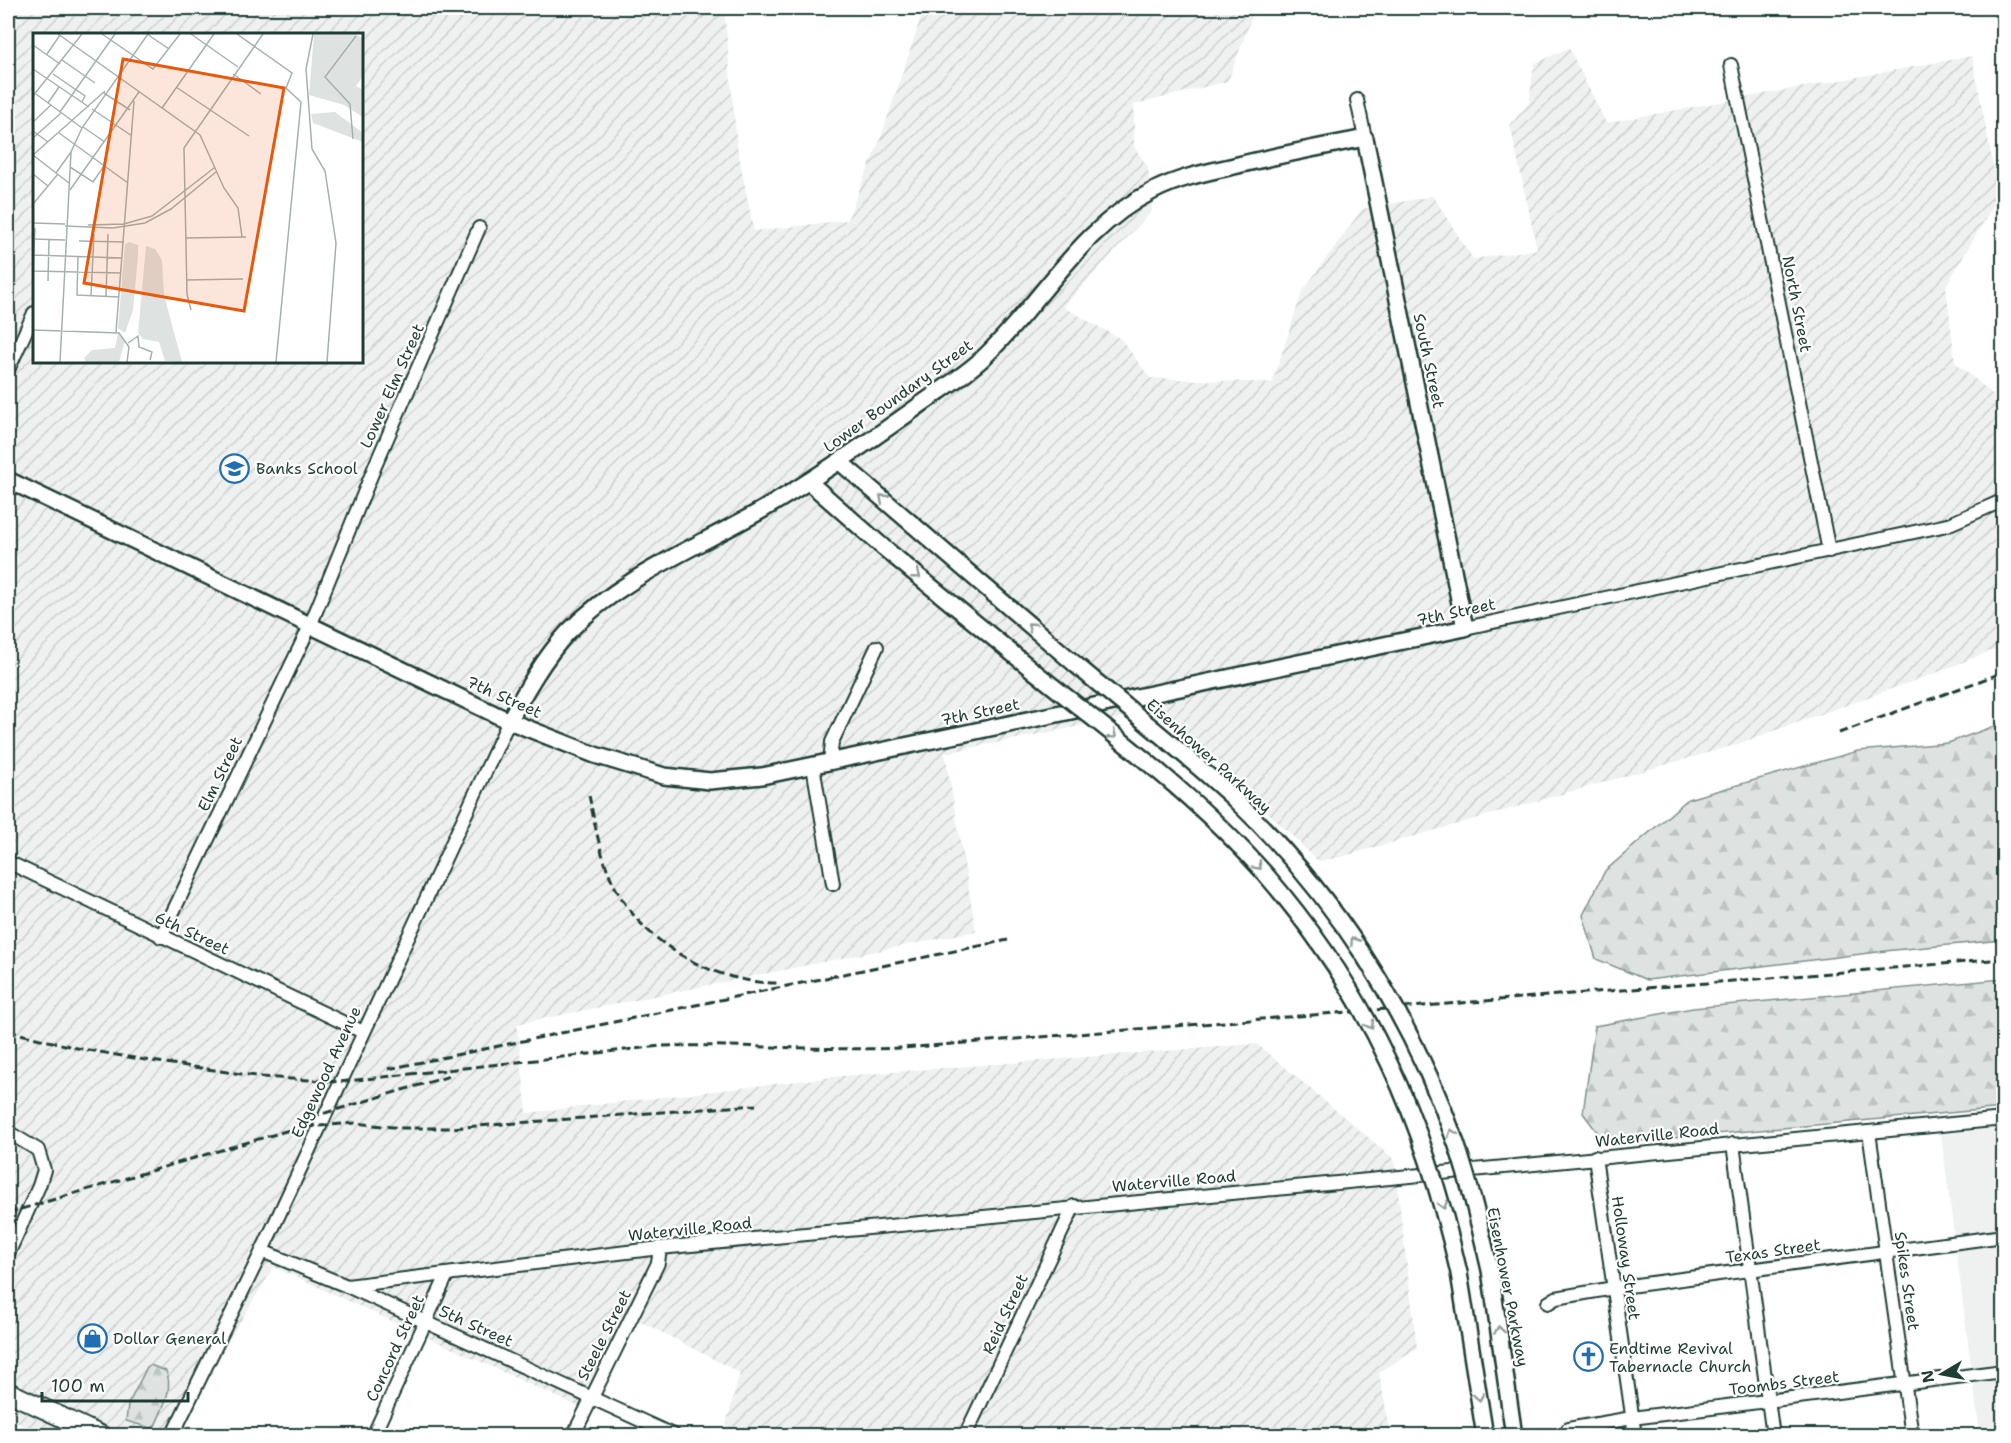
<svg xmlns="http://www.w3.org/2000/svg" width="2011" height="1443" viewBox="0 0 2011 1443" font-family="'Shantell Sans',sans-serif">
  <defs>
    <pattern id="industrial-furrows" width="10" height="10" patternUnits="userSpaceOnUse" patternTransform="scale(1.5)"><rect width="10" height="10" fill="#eef1f0"/><path d="M-1 1l2-2M0 10L10 0M9 11l2-2" fill="none" stroke="#ccd0ce"/></pattern>
    <pattern id="forest-firs" width="22" height="20" patternUnits="userSpaceOnUse" patternTransform="scale(1.5)"><rect width="22" height="20" fill="#dee3e2"/><path d="M5 1l3.5 6h-7zM16 11l3.5 6h-7z" fill="#bec4c2"/></pattern>
  </defs>
  <rect width="100%" height="100%" fill="#fff"/>
  <filter id="ink" filterUnits="userSpaceOnUse"><feTurbulence type="fractalNoise" baseFrequency=".0167" numOctaves="2"/><feDisplacementMap in="SourceGraphic" scale="12" xChannelSelector="R" yChannelSelector="G"/><feConvolveMatrix kernelMatrix="1 2 1 2 8 2 1 2 1" color-interpolation-filters="sRGB"/></filter>
  <g filter="url(#ink)">
    <polygon fill="#eef1f0" points="2003,1128 2003,1435 1980,1435 1941,1134"/>
    <path fill="url(#industrial-furrows)" fill-rule="evenodd" d="M8 8H724L737 146 754 231 847 220 881 137 924 8H1267L1255 9 1228 81 1134 105V147L1148 167 1152 211 1063 307 1121 339 1150 378 1272 383 1302 292 1362 209 1433 196 1473 259 1537 249 1510 125 1529 103 1534 64 1569 48 1606 123 1972 56 1999 196 1946 286 1955 362 2003 403V646L1936 673 1735 745 1341 857 1318 861 1162 710 945 753 976 931 517 1024 527 1113 841 1076 1257 1044 1394 1159 1417 1348 1379 1373 1391 1435H723L740 1373 638 1320 592 1413 274 1267 170 1435H44L8 1418ZM34 34H362V362H34Z"/>
    <g fill="url(#forest-firs)" stroke="#7e908b" stroke-width="1.5">
      <polygon points="2003,723 2003,940 1894,950 1647,980 1596,959 1583,915 1605,871 1688,799 1858,751 1948,743"/>
      <polygon points="2003,979 2003,1108 1606,1144 1583,1113 1595,1026 1693,1008"/>
      <path d="M150 1365 166 1371C174 1389 162 1409 155 1426L151 1428 126 1421 128 1405 147 1367Z"/>
    </g>
    <g fill="none" stroke-linecap="round" stroke-linejoin="round">
      <defs>
        <g id="minor">
          <polyline points="1731,65 1829,551"/>
          <polyline points="1357,100 1365,138"/>
          <polyline points="8,370 34,313"/>
          <polyline points="1465,628 1947,525 2004,500"/>
          <polyline points="830,762 832,742 877,647"/>
          <polyline points="813,766 833,884"/>
          <polyline points="8,862 363,1032"/>
          <polyline points="161,937 310,626 375,466 479,228"/>
          <polyline points="8,1132 38,1150 44,1170 39,1186 8,1254"/>
          <polyline points="1869,1132 1912,1436"/>
          <polyline points="1733,1144 1773,1436"/>
          <polyline points="1595,1157 1635,1436"/>
          <polyline points="262,1251 347,1286 675,1436"/>
          <polyline points="347,1286 660,1248 2004,1119"/>
          <polyline points="1548,1303 1556,1298 1614,1288 2004,1236"/>
          <polyline points="1568,1429 1632,1418 2004,1371"/>
          <polyline points="172,1436 262,1251 509,721"/>
          <polyline points="373,1436 447,1275"/>
          <polyline points="573,1436 658,1263 660,1248"/>
          <polyline points="965,1436 1074,1206"/>
        </g>
        <g id="tertiary">
          <polyline points="840,462 1075,664"/>
          <path d="M8 480 509 721 595 755 664 776 710 781 762 776 1465 628 1365 138C1321 147 1278 155 1234 166 1207 172 1178 178 1153 191 1080 227 1040 305 982 359 961 378 936 393 913 410 864 445 815 479 762 510 695 548 623 576 568 632 544 658 526 690 509 721"/>
          <polyline points="809,482 884,548 1035,672"/>
          <polyline points="1490,1270 1514,1436"/>
          <polyline points="1459,1273 1485,1436"/>
        </g>
        <polyline id="primary" points="8,1392 102,1436"/>
      </defs>
      <use href="#minor" stroke="#1f3d34" stroke-width="16"/>
      <use href="#tertiary" stroke="#1f3d34" stroke-width="20"/>
      <use href="#primary" stroke="#1f3d34" stroke-width="22"/>
      <use href="#minor" stroke="#fff" stroke-width="12"/>
      <use href="#tertiary" stroke="#fff" stroke-width="15"/>
      <use href="#primary" stroke="#fff" stroke-width="18"/>
      <g stroke="#1f3d34" stroke-width="3" stroke-dasharray="9 4.5" stroke-linecap="butt">
        <polyline points="1839,733 2004,672"/>
        <path d="M589 795C596 830 602 868 622 899 653 949 720 984 778 983"/>
        <polyline points="829,977 1008,940"/>
        <path d="M8 1031 77 1048 145 1060 262 1077 339 1082 660 1046C741 1044 822 1051 904 1048L2004 959"/>
        <polyline points="388,1069 835,976"/>
        <polyline points="298,1121 450,1076"/>
        <polyline points="8,1213 296,1128 355,1123 402,1128 450,1128 756,1105"/>
      </g>
      <defs>
        <g id="tertiary-bridge">
          <path d="M1075 664C1127 708 1181 750 1231 796 1333 892 1409 1011 1456 1143 1470 1184 1480 1227 1490 1270"/>
          <path d="M1035 672C1115 736 1200 799 1267 876 1371 997 1424 1120 1459 1273"/>
        </g>
      </defs>
      <use href="#tertiary-bridge" stroke="#1f3d34" stroke-width="20" stroke-linecap="butt"/>
      <use href="#tertiary-bridge" stroke="#fff" stroke-width="15"/>
    </g>
    <defs><path id="oneway-chevron" d="M-2-3.5L2.5 0L-2 3.5" fill="none" stroke-width="1.6" stroke-linecap="round" stroke-linejoin="round" transform="scale(1.5)"/></defs>
    <g stroke="#8f9e9a">
      <use href="#oneway-chevron" transform="translate(883 498) rotate(-139)"/>
      <use href="#oneway-chevron" transform="translate(917 575) rotate(39)"/>
      <use href="#oneway-chevron" transform="translate(1031 626) rotate(-139)"/>
      <use href="#oneway-chevron" transform="translate(1113 735) rotate(39)"/>
      <use href="#oneway-chevron" transform="translate(1258 866) rotate(47)"/>
      <use href="#oneway-chevron" transform="translate(1354 941) rotate(-124)"/>
      <use href="#oneway-chevron" transform="translate(1370 1025) rotate(61)"/>
      <use href="#oneway-chevron" transform="translate(1452 1133) rotate(-110)"/>
      <use href="#oneway-chevron" transform="translate(1443 1205) rotate(74)"/>
      <use href="#oneway-chevron" transform="translate(1499 1330) rotate(-99)"/>
      <use href="#oneway-chevron" transform="translate(1479 1397) rotate(81)"/>
    </g>
  </g>
  <defs>
    <symbol id="school-ring" viewBox="-11 -11 22 22"><circle r="9.5" fill="#fff" stroke="#1f6fb2" stroke-width="1.5"/><path d="M0-5L7-2L0 1L-7-2ZM-4 1L0 2.5L4 1V4Q0 6-4 4Z" fill="#1f6fb2"/></symbol>
    <symbol id="shop-ring" viewBox="-11 -11 22 22"><circle r="9.5" fill="#fff" stroke="#1f6fb2" stroke-width="1.5"/><path d="M-5-2.5h2.3a2.7 3.5 0 0 1 5.4 0H5L5.5 6h-11ZM-1.5-2.5h3a1.5 2.3 0 0 0-3 0Z" fill="#1f6fb2"/></symbol>
    <symbol id="church-ring" viewBox="-11 -11 22 22"><circle r="9.5" fill="#fff" stroke="#1f6fb2" stroke-width="1.5"/><path d="M-1.2-6h2.4v3.5h3.3v2.4h-3.3V6h-2.4V-.1h-3.3v-2.4h3.3Z" fill="#1f6fb2"/></symbol>
  </defs>
  <g fill-rule="evenodd">
    <use href="#school-ring" x="218" y="452" width="33" height="33"/>
    <use href="#shop-ring" x="76" y="1322" width="33" height="33"/>
    <use href="#church-ring" x="1572" y="1340" width="33" height="33"/>
  </g>
  <g text-anchor="middle" dominant-baseline="central" stroke-width="4.5" stroke-linejoin="round" paint-order="stroke">
    <g font-size="16" fill="#1f3d34" stroke="#fff">
      <text transform="translate(1797 304) rotate(79)">North Street</text>
      <text transform="translate(1429 361) rotate(78)">South Street</text>
      <text transform="translate(392 386) rotate(-66)">Lower Elm Street</text>
      <text transform="translate(898 396) rotate(-36)">Lower Boundary Street</text>
      <text transform="translate(1456 612) rotate(-12)">7th Street</text>
      <text transform="translate(504 697) rotate(24)">7th Street</text>
      <text transform="translate(980 712) rotate(-12)">7th Street</text>
      <text transform="translate(1209 756) rotate(42)">Eisenhower Parkway</text>
      <text transform="translate(220 774) rotate(-64)">Elm Street</text>
      <text transform="translate(192 933) rotate(25)">6th Street</text>
      <text transform="translate(326 1072) rotate(-65)">Edgewood Avenue</text>
      <text transform="translate(1657 1135) rotate(-6)">Waterville Road</text>
      <text transform="translate(1174 1181) rotate(-5)">Waterville Road</text>
      <text transform="translate(690 1229) rotate(-6)">Waterville Road</text>
      <text transform="translate(1773 1251) rotate(-8)">Texas Street</text>
      <text transform="translate(1626 1258) rotate(82)">Holloway Street</text>
      <text transform="translate(1907 1281) rotate(82)">Spikes Street</text>
      <text transform="translate(1508 1287) rotate(79)">Eisenhower Parkway</text>
      <text transform="translate(1005 1314) rotate(-65)">Reid Street</text>
      <text transform="translate(476 1326) rotate(24)">5th Street</text>
      <text transform="translate(604 1335) rotate(-63)">Steele Street</text>
      <text transform="translate(395 1348) rotate(-65)">Concord Street</text>
      <text transform="translate(1784 1383) rotate(-7)">Toombs Street</text>
    </g>
    <g font-size="16" fill="#1f3d34" stroke="#fff" text-anchor="start">
      <text x="256" y="468">Banks School</text>
      <text x="113" y="1338">Dollar General</text>
      <text x="1609" y="1348">Endtime Revival<tspan x="1609" dy="18">Tabernacle Church</tspan></text>
    </g>
  </g>
  <g transform="translate(33 33)">
    <rect width="330" height="330" fill="#fff"/>
    <path d="M281 1H323L330 6V43L323 53 330 57V84L311 72 276 62ZM302 79 330 100V109L280 90 278 81ZM96 209 105 212V223L100 277 92 300 85 295 92 211ZM113 213 122 216 129 227 131 262 149 329 132 328 126 309 110 306 105 300ZM85 300 92 308 86 329H53L51 325 59 317 82 315Z" fill="#dee3e2"/>
    <path fill="none" stroke="#a5b1ae" stroke-width="1.5" d="M25 1 167 102 191 155 205 175 209 204M69 1 120 36 147 1M114 1 136 16M158 1 205 34M204 1 259 40 253 55 268 69 243 329M280 1 273 36 279 116 292 138 303 210 294 329M0 12 27 31M14 21 27 2M29 27 62 50M0 36 56 74M20 41 52 63 49 69M200 41 228 61M143 54 216 103M330 54V115M71 60 97 77M3 61 49 95M0 63 49 1M15 70 26 54M129 75 181 1M59 76 99 103M27 79 82 1M0 89 18 72M50 94 72 109M0 98 15 109M26 100 95 150M0 105 28 80M320 106 317 71 292 44 323 3M0 122 72 58M0 122 36 150M37 134 60 149 71 133M23 140 38 119M0 141 15 153M37 157 106 59M0 171 25 141M0 190 32 191M55 192 91 191 119 183 181 135M32 193 80 195 112 190 138 176 183 139M152 205 213 204M0 206 32 207M46 208 91 209M0 222 89 225M45 223 44 262 86 264M0 238 88 240M0 238 2 195M153 247 210 246M15 248 16 207M58 263 61 201M73 264 75 201M158 277 154 261 151 115 230 1M0 297 86 300 96 314 94 329M83 299 101 68M95 310 105 303 106 314 119 319 117 327M27 329 38 119 49 95 115 1"/>
    <path fill="#e8590c" fill-opacity="0.15" stroke="#e8590c" stroke-width="3" d="M90 26 251 55 211 278 51 250Z"/>
    <rect width="330" height="330" fill="none" stroke="#1f3d34" stroke-width="3"/>
  </g>
  <rect width="2011" height="1443" fill="none" stroke="#fff" stroke-width="30"/>
  <rect x="15" y="15" width="1981" height="1413" fill="none" stroke="#1f3d34" stroke-width="2" filter="url(#ink)"/>
  <g transform="translate(1942 1374) rotate(260)" stroke="#ffffff" stroke-width="4.5" paint-order="stroke">
  <path d="M0-4.5L10 22L0 15L-10 22Z" fill="#1f3d34"/>
  <text y="-9" font-size="16" font-weight="bold" text-anchor="middle" fill="#1f3d34">N</text>
  </g>
  <path d="M42 1392v9h146v-9" fill="none" stroke="#1f3d34" stroke-width="3"/>
  <text x="51" y="1392" font-size="18" fill="#1f3d34" stroke="#ffffff" stroke-width="4.5" paint-order="stroke">100 m</text>
</svg>
